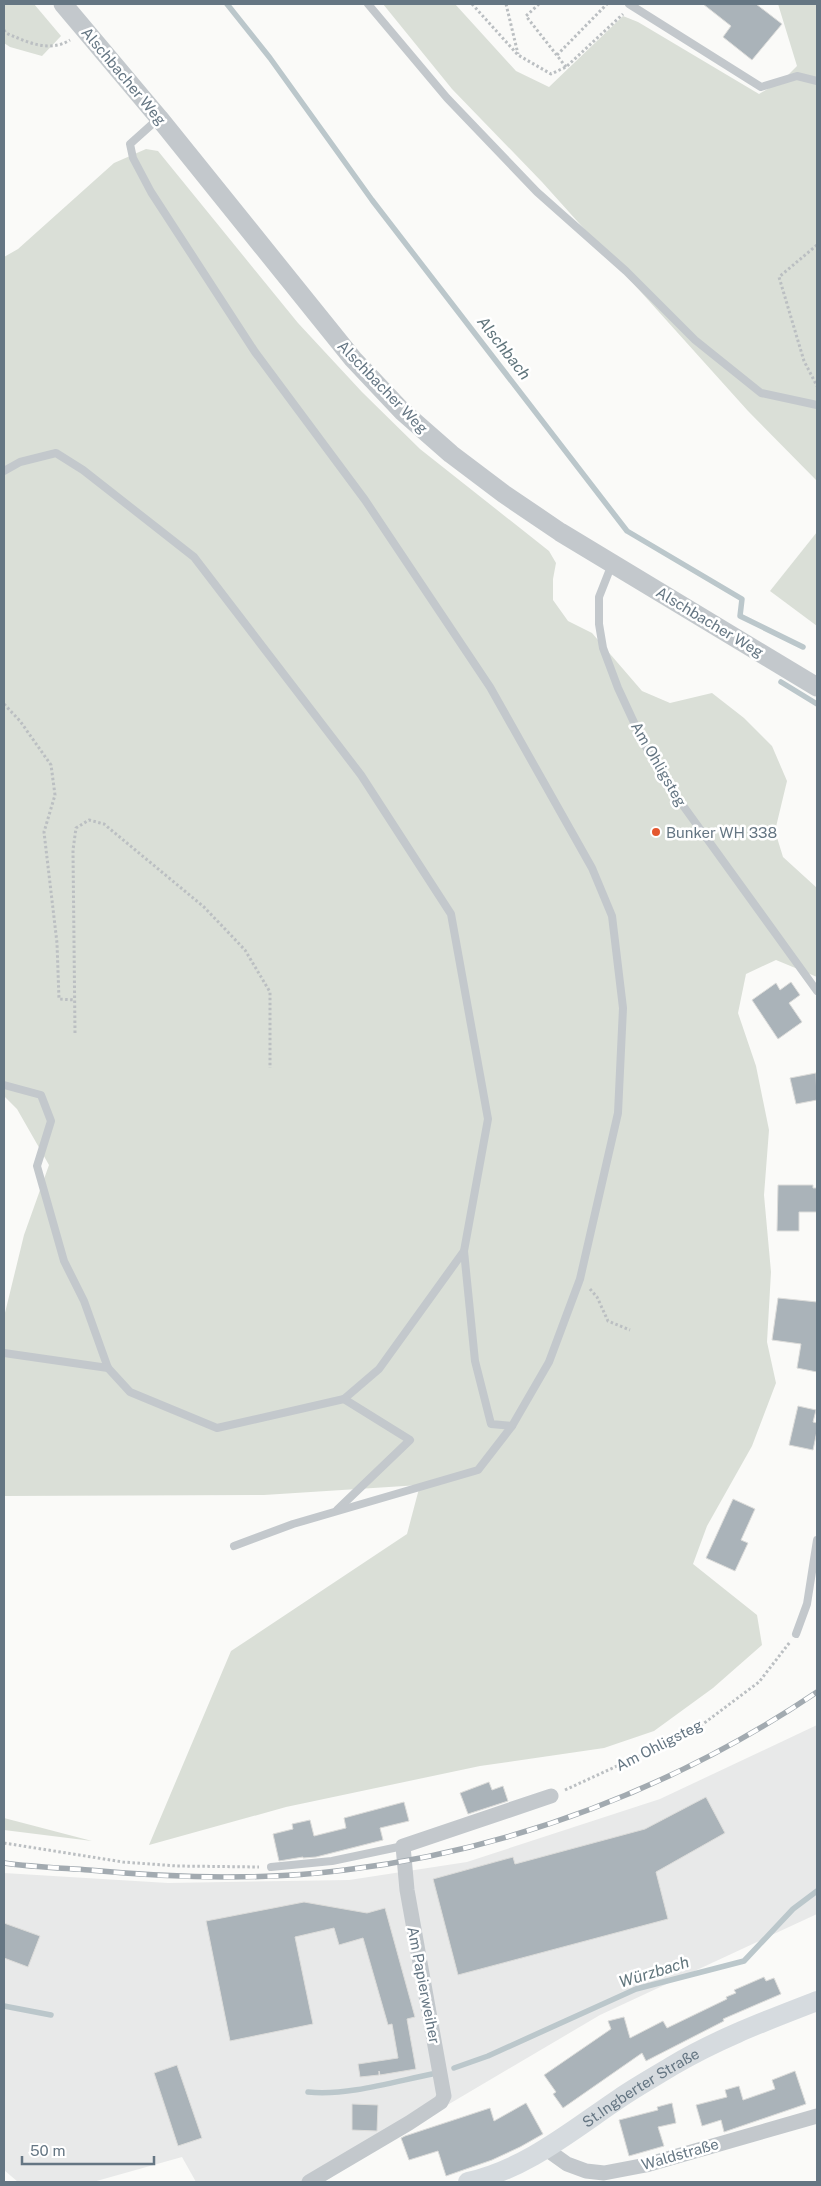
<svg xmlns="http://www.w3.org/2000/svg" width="821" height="2186" viewBox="0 0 821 2186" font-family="'Public Sans',sans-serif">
  <rect width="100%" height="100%" fill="#fafaf8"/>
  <polygon fill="#e8e9e9" points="817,1725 817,1914 600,2015 395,2136 324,2182 196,2182 182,2157 93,2182 18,2182 4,2170 4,1873 168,1883 349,1880 467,1862 660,1799"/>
  <g fill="#dadfd7">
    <polygon points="4,4 34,4 61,36 42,56 10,47 4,43"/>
    <polygon points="383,4 455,4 516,71 549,87 623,16 638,22 759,94 783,80 797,66 778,4 817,4 817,481 748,411 542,182 452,89"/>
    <polygon points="146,149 158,151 298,323 362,392 420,449 549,551 556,563 553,579 553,600 568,621 592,633 642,691 670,703 712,693 744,718 772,746 787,781 775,831 783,857 817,888 817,977 776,960 746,974 738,1013 756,1066 769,1130 764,1195 771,1272 767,1342 776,1383 752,1446 707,1526 693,1564 757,1615 762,1645 713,1688 654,1731 604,1748 480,1766 286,1807 149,1845 231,1651 407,1534 420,1485 264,1495 4,1496 4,1317 24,1235 49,1165 17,1109 4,1096 4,257 18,249 114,163"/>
    <polygon points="817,532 817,626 770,591"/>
    <polygon points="4,1818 92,1841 4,1830"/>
  </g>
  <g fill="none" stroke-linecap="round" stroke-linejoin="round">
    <g stroke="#bbc7cb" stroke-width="5.5">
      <polyline points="227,4 270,58 372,200 627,531 742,599 740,616 803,647"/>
      <polyline points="781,682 817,704"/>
      <polyline points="4,2006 51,2015"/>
      <polyline points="454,2068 488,2056 636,1989 744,1961 793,1909 817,1891"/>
      <path d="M308 2092C347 2096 393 2082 432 2074"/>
    </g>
  </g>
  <g fill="#aab3b9" stroke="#dcdcda">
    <polygon points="703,4 756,4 782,24 752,60 723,37 731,26"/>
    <polygon points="791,982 800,995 789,1003 802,1022 778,1039 752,1000 776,983 780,990"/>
    <polygon points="816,1073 817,1100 796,1104 790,1078"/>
    <polygon points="778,1185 813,1185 813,1188 817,1188 817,1212 799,1212 799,1231 777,1231"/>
    <polygon points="778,1298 817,1302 817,1372 797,1368 801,1344 772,1340"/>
    <polygon points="798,1406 816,1410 813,1422 817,1423 817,1431 813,1450 789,1445"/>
    <polygon points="733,1499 755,1509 741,1540 748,1543 735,1571 706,1558"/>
    <polygon points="489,1782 492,1790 503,1786 508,1801 468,1814 460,1793"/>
    <polygon points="706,1797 725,1833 656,1872 668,1919 458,1975 433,1879 513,1857 515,1864 645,1829"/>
    <polygon points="404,1802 409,1821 380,1828 383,1840 316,1857 303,1858 303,1857 279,1861 273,1834 293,1829 292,1824 310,1820 314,1836 346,1828 344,1818"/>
    <polygon points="304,1902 367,1913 385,1908 415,2017 407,2019 416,2069 380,2075 379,2071 379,2075 360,2077 358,2064 398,2058 392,2024 388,2025 363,1938 339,1945 334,1928 295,1937 313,2024 230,2041 206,1921"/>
    <polygon points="4,1923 40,1936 28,1967 4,1958"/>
    <polygon points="764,1977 766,1981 774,1978 781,1994 723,2019 724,2021 646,2061 642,2053 563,2108 553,2094 556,2092 544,2075 611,2029 608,2021 624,2017 630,2038 663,2021 667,2028 727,1999 726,1997 736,1993 734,1990"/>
    <polygon points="177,2065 202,2138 178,2146 154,2073"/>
    <polygon points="795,2071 806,2104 724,2132 721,2120 702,2126 696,2105 727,2097 725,2090 739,2086 743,2100 775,2089 772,2080"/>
    <polygon points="526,2103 543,2134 520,2147 492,2160 446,2176 438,2151 409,2160 401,2138 405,2136 490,2108 494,2121"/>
    <polygon points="672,2103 676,2123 658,2127 664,2146 629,2156 619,2120 658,2110 657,2107"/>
    <polygon points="352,2104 378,2105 377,2131 352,2130"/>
  </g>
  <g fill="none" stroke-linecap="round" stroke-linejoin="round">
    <g stroke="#bbbfc2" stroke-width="3" stroke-dasharray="2.5 2.5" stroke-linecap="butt">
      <polyline points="472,4 518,55 551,74 566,67 623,14"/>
      <polyline points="506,4 518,54"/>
      <polyline points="539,4 526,16 566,67"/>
      <path d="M4 30 6 33C27 42 49 53 70 40"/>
      <polyline points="557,55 607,4"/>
      <polyline points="817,245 779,277 804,361 817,386"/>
      <polyline points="4,704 20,721 51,765 55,795 44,832 57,943 59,999 75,1000"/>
      <polyline points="75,1033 73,850 76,828 89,820 104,824 204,907 245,950 270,992 270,1068"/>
      <polyline points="590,1289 597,1297 608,1321 630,1330"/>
      <polyline points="565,1790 695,1730 759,1682 790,1642"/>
      <polyline points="4,1843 123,1862 177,1866 259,1867"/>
    </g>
    <g stroke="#c3c8cc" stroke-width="8">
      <polyline points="368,4 447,98 537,192 626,271 695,340 761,393 817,405"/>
      <polyline points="629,4 761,87 797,76 817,81"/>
      <polyline points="4,471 20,462 56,453 83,470 194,557 361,775 451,914 488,1119 464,1251"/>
      <polyline points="612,564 599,597 599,624 603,648 618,688 644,744 679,800 817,991"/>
      <polyline points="4,1085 41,1095 51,1121 37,1166 64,1261 84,1301 108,1368 130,1392 217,1428 344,1399 379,1369 464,1251 475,1361 491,1424 512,1426 549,1362 580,1279 618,1113 623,1008 612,916 592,868 490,687 365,500 255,352 151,192 133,158 130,144 159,118"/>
      <polyline points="4,1353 108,1368"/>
      <polyline points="337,1510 410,1440 344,1399"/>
      <polyline points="234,1546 293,1524 478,1470 512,1426"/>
      <polyline points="796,1634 807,1604 817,1540"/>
      <polyline points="271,1867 332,1861 403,1846"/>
    </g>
    <g stroke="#c3c8cc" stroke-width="15">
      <polyline points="546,2149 567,2164 586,2171 604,2173 646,2165 817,2116"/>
      <polyline points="309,2182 409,2123 441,2102 444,2096 407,1890 403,1846 551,1796"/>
    </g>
    <polyline stroke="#c3c8cc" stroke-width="19" points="63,4 159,118 353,359 402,411 451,454 504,494 560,532 817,687"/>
    <path stroke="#d6dbdf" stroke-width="20" id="s1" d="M468 2182C526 2169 571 2131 620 2098 636 2087 654 2077 672 2066 717 2039 768 2020 817 2001"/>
    <defs>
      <path id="rail" d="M4 1863C32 1867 61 1868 89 1870 174 1878 260 1881 345 1870 512 1850 678 1786 817 1692"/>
    </defs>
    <use href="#rail" stroke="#a2aab0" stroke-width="5.5"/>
    <use href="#rail" stroke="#fff" stroke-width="4" stroke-dasharray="11" stroke-linecap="butt"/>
  </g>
  <circle fill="#e4572e" stroke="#fff" stroke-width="2" cx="656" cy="832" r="5"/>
  <g text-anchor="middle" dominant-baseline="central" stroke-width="5" stroke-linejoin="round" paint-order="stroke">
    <g font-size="15" fill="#657683" stroke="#fff">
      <text transform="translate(124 76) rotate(50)">Alschbacher Weg</text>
      <text transform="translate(383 387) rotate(46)">Alschbacher Weg</text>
      <text transform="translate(710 622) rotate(31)">Alschbacher Weg</text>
      <text transform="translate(659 764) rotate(60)">Am Ohligsteg</text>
      <text transform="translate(659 1745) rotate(-27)">Am Ohligsteg</text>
      <text transform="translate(424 1985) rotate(79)">Am Papierweiher</text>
      <text stroke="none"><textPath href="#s1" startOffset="198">St.Ingberter Straße</textPath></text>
      <text transform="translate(680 2154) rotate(-16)">Waldstraße</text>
    </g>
    <g font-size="15" fill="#657683" stroke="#fff" text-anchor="start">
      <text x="666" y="832">Bunker WH 338</text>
    </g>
    <g font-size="16" font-style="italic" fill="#60757c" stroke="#fff">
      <text transform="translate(504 348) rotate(52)">Alschbach</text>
      <text transform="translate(654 1972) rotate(-17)">Würzbach</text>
    </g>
  </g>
  <rect width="821" height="2186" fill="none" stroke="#657683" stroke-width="10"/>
  <path d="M22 2156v8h132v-8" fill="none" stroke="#657683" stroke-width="2.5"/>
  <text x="30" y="2156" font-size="15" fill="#657683" stroke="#ffffff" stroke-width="4" paint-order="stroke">50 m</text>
</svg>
